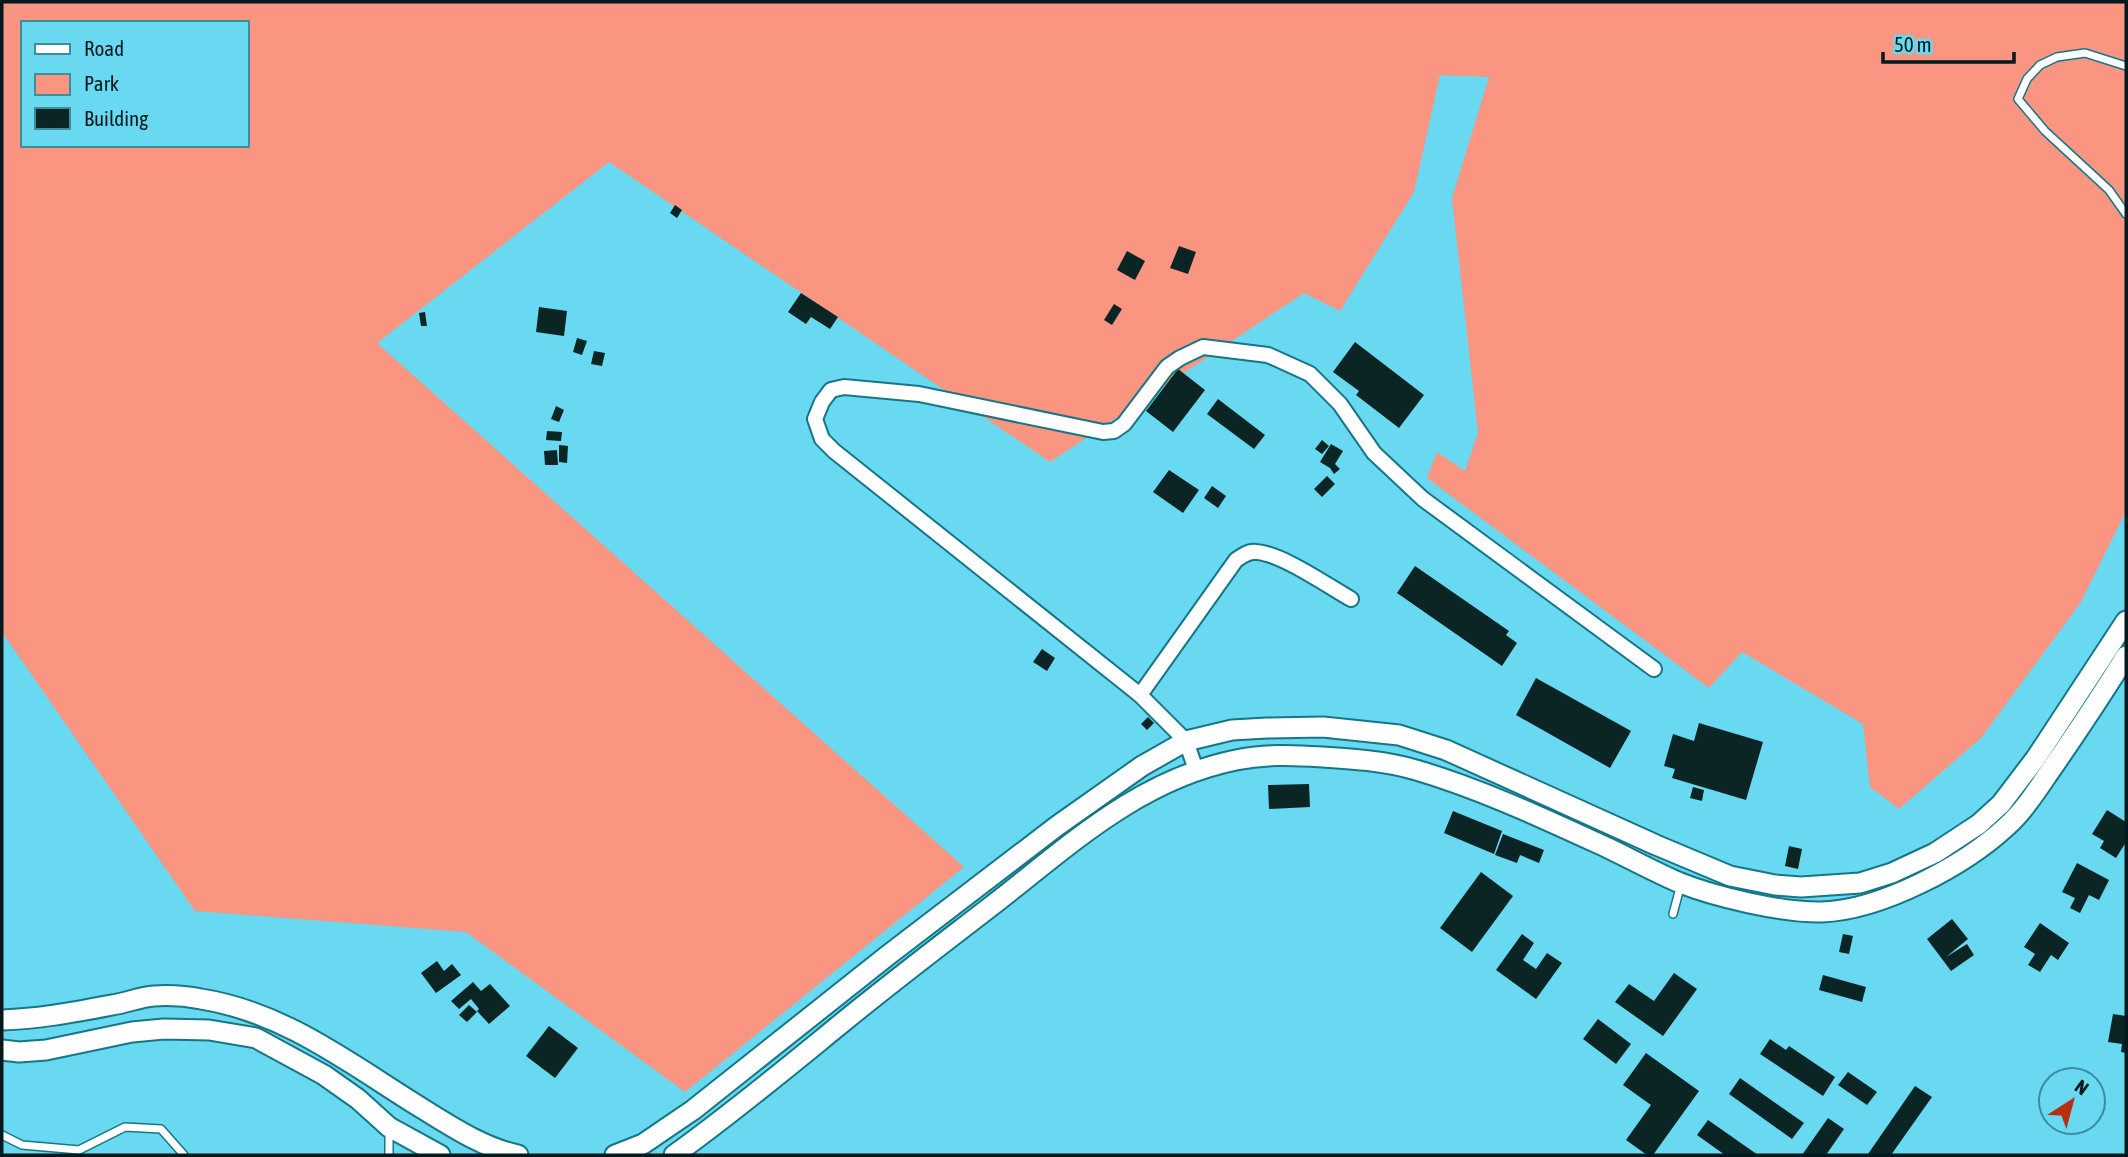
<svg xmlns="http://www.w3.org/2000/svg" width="2128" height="1157" viewBox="0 0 2128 1157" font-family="'Asap Condensed',sans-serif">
  <rect width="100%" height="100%" fill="#68d9f1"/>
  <path fill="#f99580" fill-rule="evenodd" d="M2 2H2126V511L2081 602 1981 738 1899 809 1870 787 1863 724 1742 652 1709 688 1427 478 1437 452 1465 471 1478 433 1452 198 1489 77 1440 75 1414 192 1340 311 1304 293 1050 462 609 162 377 343 964 867 685 1092 466 932 195 911 2 632ZM23 23H247V145H23Z"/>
  <g fill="#0b2525">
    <polygon points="675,205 682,210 677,218 670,213"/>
    <polygon points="1179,246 1196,252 1188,274 1170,268"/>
    <polygon points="1127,251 1145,261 1135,280 1117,270"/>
    <polygon points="801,293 838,317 830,329 811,317 806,324 788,312"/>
    <polygon points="1114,304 1122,309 1112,325 1104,320"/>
    <polygon points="539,307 567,311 564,336 536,332"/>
    <polygon points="425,312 427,326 421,326 419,313"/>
    <polygon points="577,338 587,341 582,355 573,352"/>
    <polygon points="1355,342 1424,395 1399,428 1356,395 1359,391 1333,372"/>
    <polygon points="594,351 605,353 602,366 591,364"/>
    <polygon points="1178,369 1205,390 1173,432 1146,411"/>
    <polygon points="1218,399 1265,435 1254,449 1207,414"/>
    <polygon points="556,406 564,410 559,422 551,419"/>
    <polygon points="547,431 562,432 561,441 546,440"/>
    <polygon points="1322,440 1329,446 1322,454 1315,449"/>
    <polygon points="1331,444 1343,451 1335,464 1340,469 1334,474 1330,468 1320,462"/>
    <polygon points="559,445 568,446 567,463 559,462"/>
    <polygon points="557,450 558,465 545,465 544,451"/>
    <polygon points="1169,470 1199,490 1183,513 1153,492"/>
    <polygon points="1327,476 1335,484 1322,497 1314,489"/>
    <polygon points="1212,486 1226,496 1218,508 1204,498"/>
    <polygon points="1415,566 1509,631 1506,635 1517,643 1502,666 1397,593"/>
    <polygon points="1042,649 1055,658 1047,671 1033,662"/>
    <polygon points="1536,678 1631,731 1610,768 1516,715"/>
    <polygon points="1148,717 1154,723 1147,730 1141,724"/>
    <polygon points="1699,723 1763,742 1746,800 1672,778 1675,769 1664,766 1673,734 1694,741"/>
    <polygon points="1309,784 1310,807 1269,809 1268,785"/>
    <polygon points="1693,787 1704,790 1702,801 1690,798"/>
    <polygon points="2107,810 2126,822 2126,842 2116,858 2100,848 2104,841 2092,834"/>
    <polygon points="1453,811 1502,831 1494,854 1444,833"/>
    <polygon points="1503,834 1544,850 1539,863 1520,855 1517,863 1495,855"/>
    <polygon points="1789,846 1802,849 1798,869 1785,866"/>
    <polygon points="2077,863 2109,880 2099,900 2089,895 2080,913 2070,908 2075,898 2062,892"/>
    <polygon points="1481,872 1513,896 1472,952 1440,928"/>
    <polygon points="1952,919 1968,939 1946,957 1967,944 1974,955 1951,971 1927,939"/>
    <polygon points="2040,923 2069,943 2058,960 2051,955 2040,972 2028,965 2035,954 2024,947"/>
    <polygon points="1522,934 1534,943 1523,960 1536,969 1547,953 1562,963 1536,999 1496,970"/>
    <polygon points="1843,934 1853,936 1849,954 1839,952"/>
    <polygon points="437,961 444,971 452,964 461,975 436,993 421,973"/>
    <polygon points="1674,973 1697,989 1663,1036 1615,1002 1629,984 1654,1001"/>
    <polygon points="1823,975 1866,987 1862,1002 1819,990"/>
    <polygon points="473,982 481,991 490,984 510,1006 489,1024 477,1011 479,1009 471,999 459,1009 451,1001"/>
    <polygon points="469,1005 477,1012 467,1022 459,1015"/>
    <polygon points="2113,1014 2126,1016 2126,1053 2121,1052 2122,1044 2108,1042"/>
    <polygon points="1598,1019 1631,1044 1616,1064 1583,1039"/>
    <polygon points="549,1026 578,1048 555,1078 526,1056"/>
    <polygon points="1770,1039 1786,1050 1789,1046 1835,1077 1823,1096 1760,1054"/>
    <polygon points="1646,1053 1699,1091 1653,1155 1647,1155 1626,1140 1651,1105 1623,1085"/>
    <polygon points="1848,1072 1877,1092 1867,1105 1838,1085"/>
    <polygon points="1740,1078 1804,1123 1792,1139 1729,1094"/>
    <polygon points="1915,1086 1932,1097 1891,1155 1869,1155 1868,1154"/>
    <polygon points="1828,1118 1844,1129 1826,1155 1802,1155"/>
    <polygon points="1708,1120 1758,1155 1725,1155 1697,1135"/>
  </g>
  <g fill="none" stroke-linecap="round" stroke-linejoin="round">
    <defs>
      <g id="lane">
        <polyline points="2126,66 2085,53 2057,57 2040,65 2027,79 2018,99 2045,131 2109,190 2126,214"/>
        <polyline points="1673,914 1681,884"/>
        <polyline points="389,1131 389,1155"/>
        <polyline points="2,1135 22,1145 79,1150 125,1127 161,1129 184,1155"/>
      </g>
      <g id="street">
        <path d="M1140 695 1236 560C1242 556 1248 551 1256 552 1281 553 1328 586 1351 599"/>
        <polyline points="1196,770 1186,741 1140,695 834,451 822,439 815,419 822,402 831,390 844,387 919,394 1103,432 1114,431 1124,424 1167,367 1180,358 1203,347 1268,355 1310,374 1340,404 1374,453 1423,499 1654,669"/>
      </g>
      <g id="secondary">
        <path d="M2 1020C39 1019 75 1012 112 1005 126 1003 140 997 154 996 169 995 186 996 201 999 285 1012 353 1066 423 1109 452 1127 484 1148 518 1155"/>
        <polyline points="2,1050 19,1052 46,1050 132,1032 164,1029 209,1030 256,1038 324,1075 358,1099 389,1127 440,1155"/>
        <polyline points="615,1155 643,1144 693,1110 887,956 1057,826 1142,766 1186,741 1232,730 1267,728 1323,727 1399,735 1446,750 1656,845 1730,876 1775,885 1801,887 1860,883 1892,873 1935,853 1979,824 2001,804 2036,758 2126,621"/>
        <path d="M674 1155C730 1115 783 1071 837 1027 888 985 941 945 994 904 1070 845 1138 780 1236 760 1265 754 1293 755 1322 757 1354 759 1386 761 1416 770 1481 789 1547 820 1608 848 1631 859 1655 872 1678 882 1715 897 1783 913 1822 912 1881 910 1964 866 2007 826 2026 809 2040 785 2055 764 2079 729 2103 693 2126 656"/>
      </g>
    </defs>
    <use href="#lane" stroke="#157687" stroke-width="10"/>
    <use href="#street" stroke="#157687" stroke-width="18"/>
    <use href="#secondary" stroke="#157687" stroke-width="23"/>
    <use href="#lane" stroke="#fff" stroke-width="7"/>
    <use href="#street" stroke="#fff" stroke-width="14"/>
    <use href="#secondary" stroke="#fff" stroke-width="19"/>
  </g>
  <rect width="2128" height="1157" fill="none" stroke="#02191e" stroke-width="7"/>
  <rect x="21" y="21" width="228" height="126" fill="#68d9f1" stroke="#3f8c9d" stroke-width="2"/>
  <rect x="35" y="44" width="35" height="10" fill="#ffffff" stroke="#3f8c9d" stroke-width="2"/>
  <text x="84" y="56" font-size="21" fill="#02191e">Road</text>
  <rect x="35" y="74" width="35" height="21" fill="#f99580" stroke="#3f8c9d" stroke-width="2"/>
  <text x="84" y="91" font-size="21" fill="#02191e">Park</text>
  <rect x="35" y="108" width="35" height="21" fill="#0b2525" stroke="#3f8c9d" stroke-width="2"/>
  <text x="84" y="126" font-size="21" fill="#02191e">Building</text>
  <g transform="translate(2072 1101) rotate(36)"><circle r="33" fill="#68d9f1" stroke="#3f8c9d" stroke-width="2"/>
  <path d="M0-5L12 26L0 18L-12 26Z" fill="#b92e10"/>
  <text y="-10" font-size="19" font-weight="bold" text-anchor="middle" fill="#02191e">N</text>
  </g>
  <path d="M1883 52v10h131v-10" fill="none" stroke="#02191e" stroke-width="3.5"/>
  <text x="1894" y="52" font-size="21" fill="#02191e" stroke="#68d9f1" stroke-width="5" paint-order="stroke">50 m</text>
</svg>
